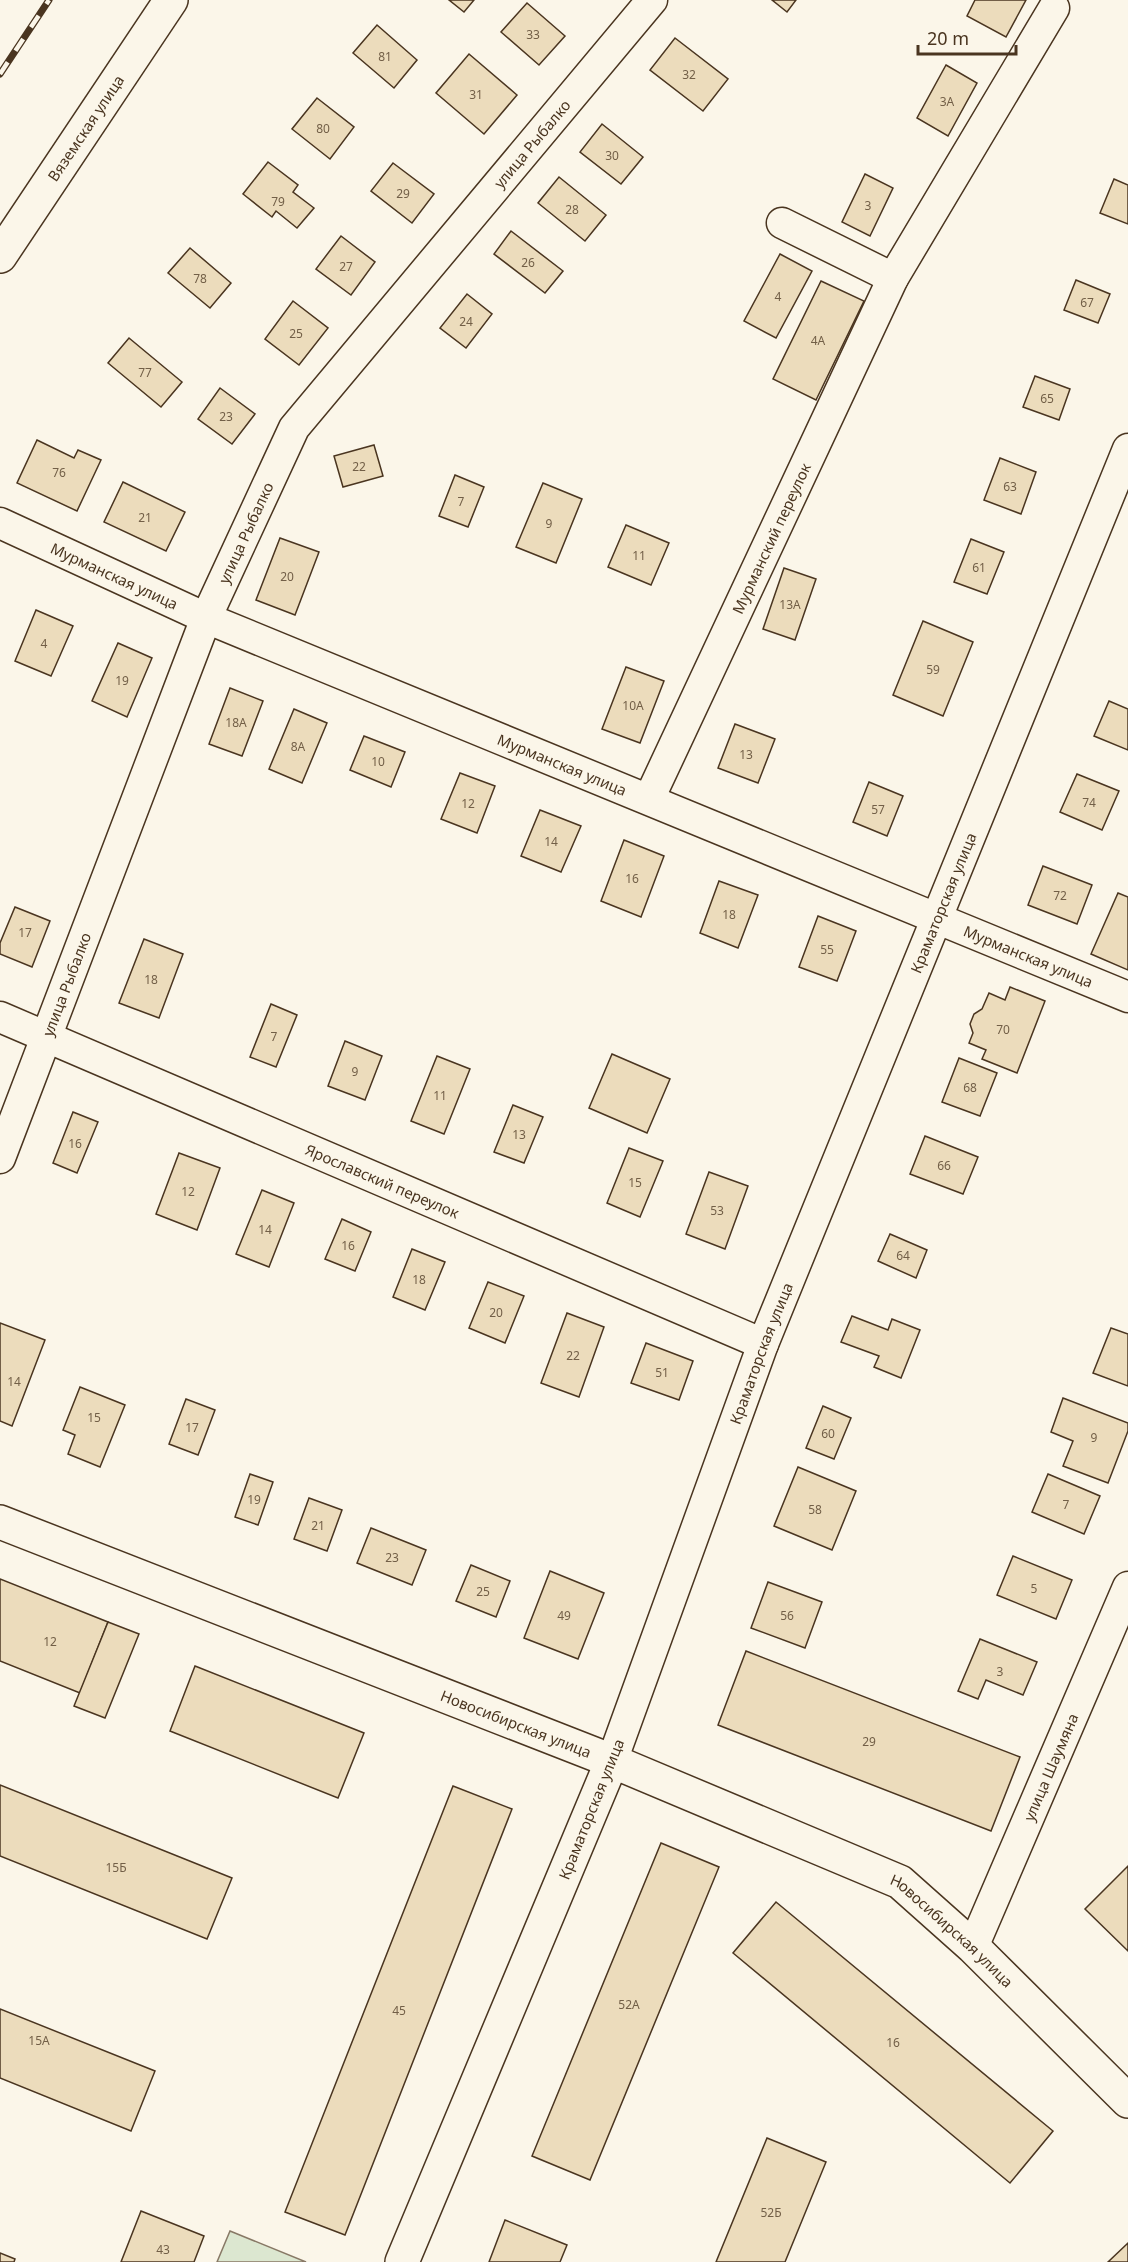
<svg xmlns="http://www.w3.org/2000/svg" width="1128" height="2262" viewBox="0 0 1128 2262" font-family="'Noto Sans',sans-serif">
  <rect width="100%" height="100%" fill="#fbf6e9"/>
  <polygon fill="#dce7d0" stroke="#887966" stroke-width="1.5" points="230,2231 306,2262 217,2262"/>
  <g fill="#ecdcbc" stroke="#4a3520" stroke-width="1.5">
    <polygon points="449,0 474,0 464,12"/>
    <polygon points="772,0 796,0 787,12"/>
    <polygon points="975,0 1026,0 1006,37 967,16"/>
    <polygon points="527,3 565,36 539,65 501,32"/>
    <polygon points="377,25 417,60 394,88 353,53"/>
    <polygon points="675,38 728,79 703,111 650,70"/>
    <polygon points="469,54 517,95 484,134 436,93"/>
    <polygon points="946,65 977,83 948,136 917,118"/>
    <polygon points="317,98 354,127 330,159 292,129"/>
    <polygon points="602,124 643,157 621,184 580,152"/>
    <polygon points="268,162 298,185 293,192 314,208 297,228 276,211 272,217 243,194"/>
    <polygon points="393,163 434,194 412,223 371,191"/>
    <polygon points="865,174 893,188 870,236 842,222"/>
    <polygon points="559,177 606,215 585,241 538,203"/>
    <polygon points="1114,179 1128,185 1128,224 1100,213"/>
    <polygon points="511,231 563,271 545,293 494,254"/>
    <polygon points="341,236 375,262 351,295 316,269"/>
    <polygon points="190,248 231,283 210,308 168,273"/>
    <polygon points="780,254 812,271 776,338 744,321"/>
    <polygon points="1076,280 1110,294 1098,323 1064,310"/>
    <polygon points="821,281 864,301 816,400 773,379"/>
    <polygon points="467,294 492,314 466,348 440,328"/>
    <polygon points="293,301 328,328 299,365 265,339"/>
    <polygon points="129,338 182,382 161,407 108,363"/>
    <polygon points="1035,376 1070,389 1059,420 1023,407"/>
    <polygon points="220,388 255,414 232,444 198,419"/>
    <polygon points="37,440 74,458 78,450 101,460 77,511 17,483"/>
    <polygon points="374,445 383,476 343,487 334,456"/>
    <polygon points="1000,458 1036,472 1021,514 984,500"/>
    <polygon points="455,475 484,487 468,527 439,516"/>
    <polygon points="123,482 185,512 166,551 104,522"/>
    <polygon points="543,483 582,499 556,563 516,547"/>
    <polygon points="626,525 669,543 651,585 608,567"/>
    <polygon points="280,538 319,552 295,615 256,600"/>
    <polygon points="971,539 1004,552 987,594 954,582"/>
    <polygon points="784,568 816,579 795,640 763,629"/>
    <polygon points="36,610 73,626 51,676 15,661"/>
    <polygon points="923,621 973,642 943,716 893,695"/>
    <polygon points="118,643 152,658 127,717 92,701"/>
    <polygon points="626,667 664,681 640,743 602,729"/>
    <polygon points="230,688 263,701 242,756 209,744"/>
    <polygon points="1109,701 1128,709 1128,750 1094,736"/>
    <polygon points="294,709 327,723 302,783 269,769"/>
    <polygon points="735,724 775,739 758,783 718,768"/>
    <polygon points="364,736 405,752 391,787 350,770"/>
    <polygon points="460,773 495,786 477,833 441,819"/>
    <polygon points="1077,774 1119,791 1102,830 1060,812"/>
    <polygon points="869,782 903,796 887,836 853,822"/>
    <polygon points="540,810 581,826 561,872 521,856"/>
    <polygon points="624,840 664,856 641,917 601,901"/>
    <polygon points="1043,866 1092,885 1077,924 1028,905"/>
    <polygon points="719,881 758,895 738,948 700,933"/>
    <polygon points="1118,893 1128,897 1128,970 1091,954"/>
    <polygon points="15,907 50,921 32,967 0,954 0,943"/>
    <polygon points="818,916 856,931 837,981 799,967"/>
    <polygon points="144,939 183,954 159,1018 119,1003"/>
    <polygon points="1010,987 1045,1001 1017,1073 982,1059 986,1050 969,1043 973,1033 970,1024 974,1014 982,1009 989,993 1005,1000"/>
    <polygon points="271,1004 297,1015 276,1067 250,1057"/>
    <polygon points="345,1041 382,1056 365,1100 328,1086"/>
    <polygon points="612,1054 670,1079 647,1133 589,1108"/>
    <polygon points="437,1056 470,1069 444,1134 411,1121"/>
    <polygon points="959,1058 997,1073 980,1116 942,1102"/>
    <polygon points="513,1105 543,1117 524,1163 494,1152"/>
    <polygon points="73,1112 98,1122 77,1173 53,1163"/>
    <polygon points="925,1136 978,1157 963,1194 910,1174"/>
    <polygon points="629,1148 663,1161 640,1217 607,1203"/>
    <polygon points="179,1153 220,1168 197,1230 156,1214"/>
    <polygon points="709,1172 748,1186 725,1249 686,1234"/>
    <polygon points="262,1190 294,1203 269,1267 236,1254"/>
    <polygon points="342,1219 371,1232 355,1271 325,1259"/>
    <polygon points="890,1234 927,1250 916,1278 878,1261"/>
    <polygon points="412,1249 445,1262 425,1310 393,1297"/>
    <polygon points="488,1282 524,1296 505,1343 469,1328"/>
    <polygon points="567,1313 604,1327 579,1397 541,1383"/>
    <polygon points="852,1316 888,1330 892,1319 920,1330 901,1378 874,1367 879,1356 841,1342"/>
    <polygon points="0,1323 45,1340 12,1426 0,1421"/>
    <polygon points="1111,1328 1128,1334 1128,1386 1093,1373"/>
    <polygon points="646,1343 693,1361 679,1400 631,1383"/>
    <polygon points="80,1387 125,1405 100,1467 68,1454 75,1435 63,1430"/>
    <polygon points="1063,1398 1128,1423 1128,1431 1108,1483 1063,1466 1073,1441 1051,1432"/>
    <polygon points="186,1399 215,1410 198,1455 169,1444"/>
    <polygon points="823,1406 851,1418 834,1459 806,1448"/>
    <polygon points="798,1467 856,1491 832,1550 774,1526"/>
    <polygon points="250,1474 273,1482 258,1525 235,1517"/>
    <polygon points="1048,1474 1100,1496 1084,1534 1032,1512"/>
    <polygon points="309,1498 342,1510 327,1551 294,1539"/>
    <polygon points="371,1528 426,1550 412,1585 357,1563"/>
    <polygon points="1013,1556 1072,1580 1056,1619 997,1595"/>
    <polygon points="471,1565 510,1581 496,1617 456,1601"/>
    <polygon points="550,1571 604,1593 578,1659 524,1638"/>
    <polygon points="0,1579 108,1622 80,1693 0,1661"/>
    <polygon points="768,1582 822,1602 805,1648 751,1628"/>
    <polygon points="108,1622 139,1634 105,1718 74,1706"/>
    <polygon points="980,1639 1037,1662 1023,1695 986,1680 978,1699 958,1691"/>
    <polygon points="746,1651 1020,1757 991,1831 718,1725"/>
    <polygon points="195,1666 364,1733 338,1798 170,1731"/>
    <polygon points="0,1785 232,1878 207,1939 0,1856"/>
    <polygon points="453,1786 512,1809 345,2235 285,2212"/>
    <polygon points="661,1843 719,1867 590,2180 532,2156"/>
    <polygon points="1128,1866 1128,1951 1085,1909"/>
    <polygon points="776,1902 1053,2131 1010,2183 733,1953"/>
    <polygon points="0,2009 155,2071 131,2131 0,2078"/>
    <polygon points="767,2138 826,2162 785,2262 716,2262"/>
    <polygon points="141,2211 204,2236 194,2262 121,2262"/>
    <polygon points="505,2220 567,2245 560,2262 489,2262"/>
    <polygon points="1128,2243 1128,2262 1108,2262"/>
    <polygon points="0,2253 15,2259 14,2262 0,2262"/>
  </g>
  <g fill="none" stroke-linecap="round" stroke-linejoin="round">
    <defs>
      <g id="minor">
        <polyline points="782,223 893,278"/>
        <path id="s1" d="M0 523 206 618 1128 997"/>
        <path id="s2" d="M649 799 893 278 1054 8"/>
        <path id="s3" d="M0 1017 763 1344"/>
        <path id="s4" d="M0 1158 206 618 294 428 652 0"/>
        <path id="s5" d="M612 1761 763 1344 1128 449"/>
        <path id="s6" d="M973 1947 1128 1587"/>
      </g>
      <g id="secondary">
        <path id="s7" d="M0 256 171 0"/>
        <path id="s8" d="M0 1522 612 1761 900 1882 973 1947 1128 2101"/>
        <polyline points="402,2262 612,1761"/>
      </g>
    </defs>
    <use href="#minor" stroke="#4a3520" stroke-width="33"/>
    <use href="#secondary" stroke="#4a3520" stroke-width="36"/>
    <use href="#minor" stroke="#fbf6e9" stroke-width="30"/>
    <use href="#secondary" stroke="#fbf6e9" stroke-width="33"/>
    <defs>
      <polyline id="rail" points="0,74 49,0"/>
    </defs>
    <use href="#rail" stroke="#4a3520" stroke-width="7"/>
    <use href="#rail" stroke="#fbf6e9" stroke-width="4.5" stroke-dasharray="14" stroke-linecap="butt"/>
  </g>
  <g text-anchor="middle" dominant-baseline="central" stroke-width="4.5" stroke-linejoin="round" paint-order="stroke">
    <g font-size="12" fill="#725f47">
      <text x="533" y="34">33</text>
      <text x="385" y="56">81</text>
      <text x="689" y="74">32</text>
      <text x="476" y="94">31</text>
      <text x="947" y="101">3А</text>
      <text x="323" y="128">80</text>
      <text x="612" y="155">30</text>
      <text x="403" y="193">29</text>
      <text x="278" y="201">79</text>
      <text x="868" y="205">3</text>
      <text x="572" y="209">28</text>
      <text x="528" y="262">26</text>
      <text x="346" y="266">27</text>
      <text x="200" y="278">78</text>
      <text x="778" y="296">4</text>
      <text x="1087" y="302">67</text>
      <text x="466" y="321">24</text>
      <text x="296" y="333">25</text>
      <text x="818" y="340">4А</text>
      <text x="145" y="372">77</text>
      <text x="1047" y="398">65</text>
      <text x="226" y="416">23</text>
      <text x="359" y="466">22</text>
      <text x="59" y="472">76</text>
      <text x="1010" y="486">63</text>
      <text x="461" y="501">7</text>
      <text x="145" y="517">21</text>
      <text x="549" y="523">9</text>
      <text x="639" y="555">11</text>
      <text x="979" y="567">61</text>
      <text x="287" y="576">20</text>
      <text x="790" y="604">13А</text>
      <text x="44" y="643">4</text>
      <text x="933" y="669">59</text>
      <text x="122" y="680">19</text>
      <text x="633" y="705">10А</text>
      <text x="236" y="722">18А</text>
      <text x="298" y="746">8А</text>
      <text x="746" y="754">13</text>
      <text x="378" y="761">10</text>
      <text x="1089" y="802">74</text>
      <text x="468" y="803">12</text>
      <text x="878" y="809">57</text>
      <text x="551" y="841">14</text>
      <text x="632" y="878">16</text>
      <text x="1060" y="895">72</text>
      <text x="729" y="914">18</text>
      <text x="25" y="932">17</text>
      <text x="827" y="949">55</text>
      <text x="151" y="979">18</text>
      <text x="1003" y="1029">70</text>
      <text x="274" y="1036">7</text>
      <text x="355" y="1071">9</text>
      <text x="970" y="1087">68</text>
      <text x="440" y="1095">11</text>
      <text x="519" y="1134">13</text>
      <text x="75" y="1143">16</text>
      <text x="944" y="1165">66</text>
      <text x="635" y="1182">15</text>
      <text x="188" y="1191">12</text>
      <text x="717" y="1210">53</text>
      <text x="265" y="1229">14</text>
      <text x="348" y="1245">16</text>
      <text x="903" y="1255">64</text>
      <text x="419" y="1279">18</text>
      <text x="496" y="1312">20</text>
      <text x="573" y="1355">22</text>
      <text x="662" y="1372">51</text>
      <text x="14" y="1381">14</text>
      <text x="94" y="1417">15</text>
      <text x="192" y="1427">17</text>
      <text x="828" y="1433">60</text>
      <text x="1094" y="1437">9</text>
      <text x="254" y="1499">19</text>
      <text x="1066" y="1504">7</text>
      <text x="815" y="1509">58</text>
      <text x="318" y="1525">21</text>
      <text x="392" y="1557">23</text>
      <text x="1034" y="1588">5</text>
      <text x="483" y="1591">25</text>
      <text x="564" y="1615">49</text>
      <text x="787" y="1615">56</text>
      <text x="50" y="1641">12</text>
      <text x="1000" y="1671">3</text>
      <text x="869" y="1741">29</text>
      <text x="116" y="1867">15Б</text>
      <text x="629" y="2004">52А</text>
      <text x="399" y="2010">45</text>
      <text x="39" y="2040">15А</text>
      <text x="893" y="2042">16</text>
      <text x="771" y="2212">52Б</text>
      <text x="163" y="2249">43</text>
    </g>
    <g font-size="15" fill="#4a3520" stroke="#fbf6e9">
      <text stroke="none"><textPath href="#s7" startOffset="154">Вяземская улица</textPath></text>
      <text stroke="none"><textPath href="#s4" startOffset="1158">улица Рыбалко</textPath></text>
      <text stroke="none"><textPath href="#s4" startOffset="672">улица Рыбалко</textPath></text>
      <text stroke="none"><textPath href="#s2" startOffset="288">Мурманский переулок</textPath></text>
      <text stroke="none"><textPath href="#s1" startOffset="126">Мурманская улица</textPath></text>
      <text stroke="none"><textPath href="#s1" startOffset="612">Мурманская улица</textPath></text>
      <text stroke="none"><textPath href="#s5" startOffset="920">Краматорская улица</textPath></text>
      <text stroke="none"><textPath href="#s1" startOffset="1116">Мурманская улица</textPath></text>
      <text stroke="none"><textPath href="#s4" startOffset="186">улица Рыбалко</textPath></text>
      <text stroke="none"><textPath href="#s3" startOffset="416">Ярославский переулок</textPath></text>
      <text stroke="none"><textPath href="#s5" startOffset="434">Краматорская улица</textPath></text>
      <text stroke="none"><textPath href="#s8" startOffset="554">Новосибирская улица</textPath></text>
      <text stroke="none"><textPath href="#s6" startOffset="196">улица Шаумяна</textPath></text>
      <text transform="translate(591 1809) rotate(-68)">Краматорская улица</text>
      <text stroke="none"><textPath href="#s8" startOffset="1040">Новосибирская улица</textPath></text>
    </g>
  </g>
  <path d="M918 45v9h98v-9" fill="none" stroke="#4a3520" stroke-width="3"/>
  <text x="927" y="45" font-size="18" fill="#4a3520" stroke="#fbf6e9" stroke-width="4.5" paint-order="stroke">20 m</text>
</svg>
